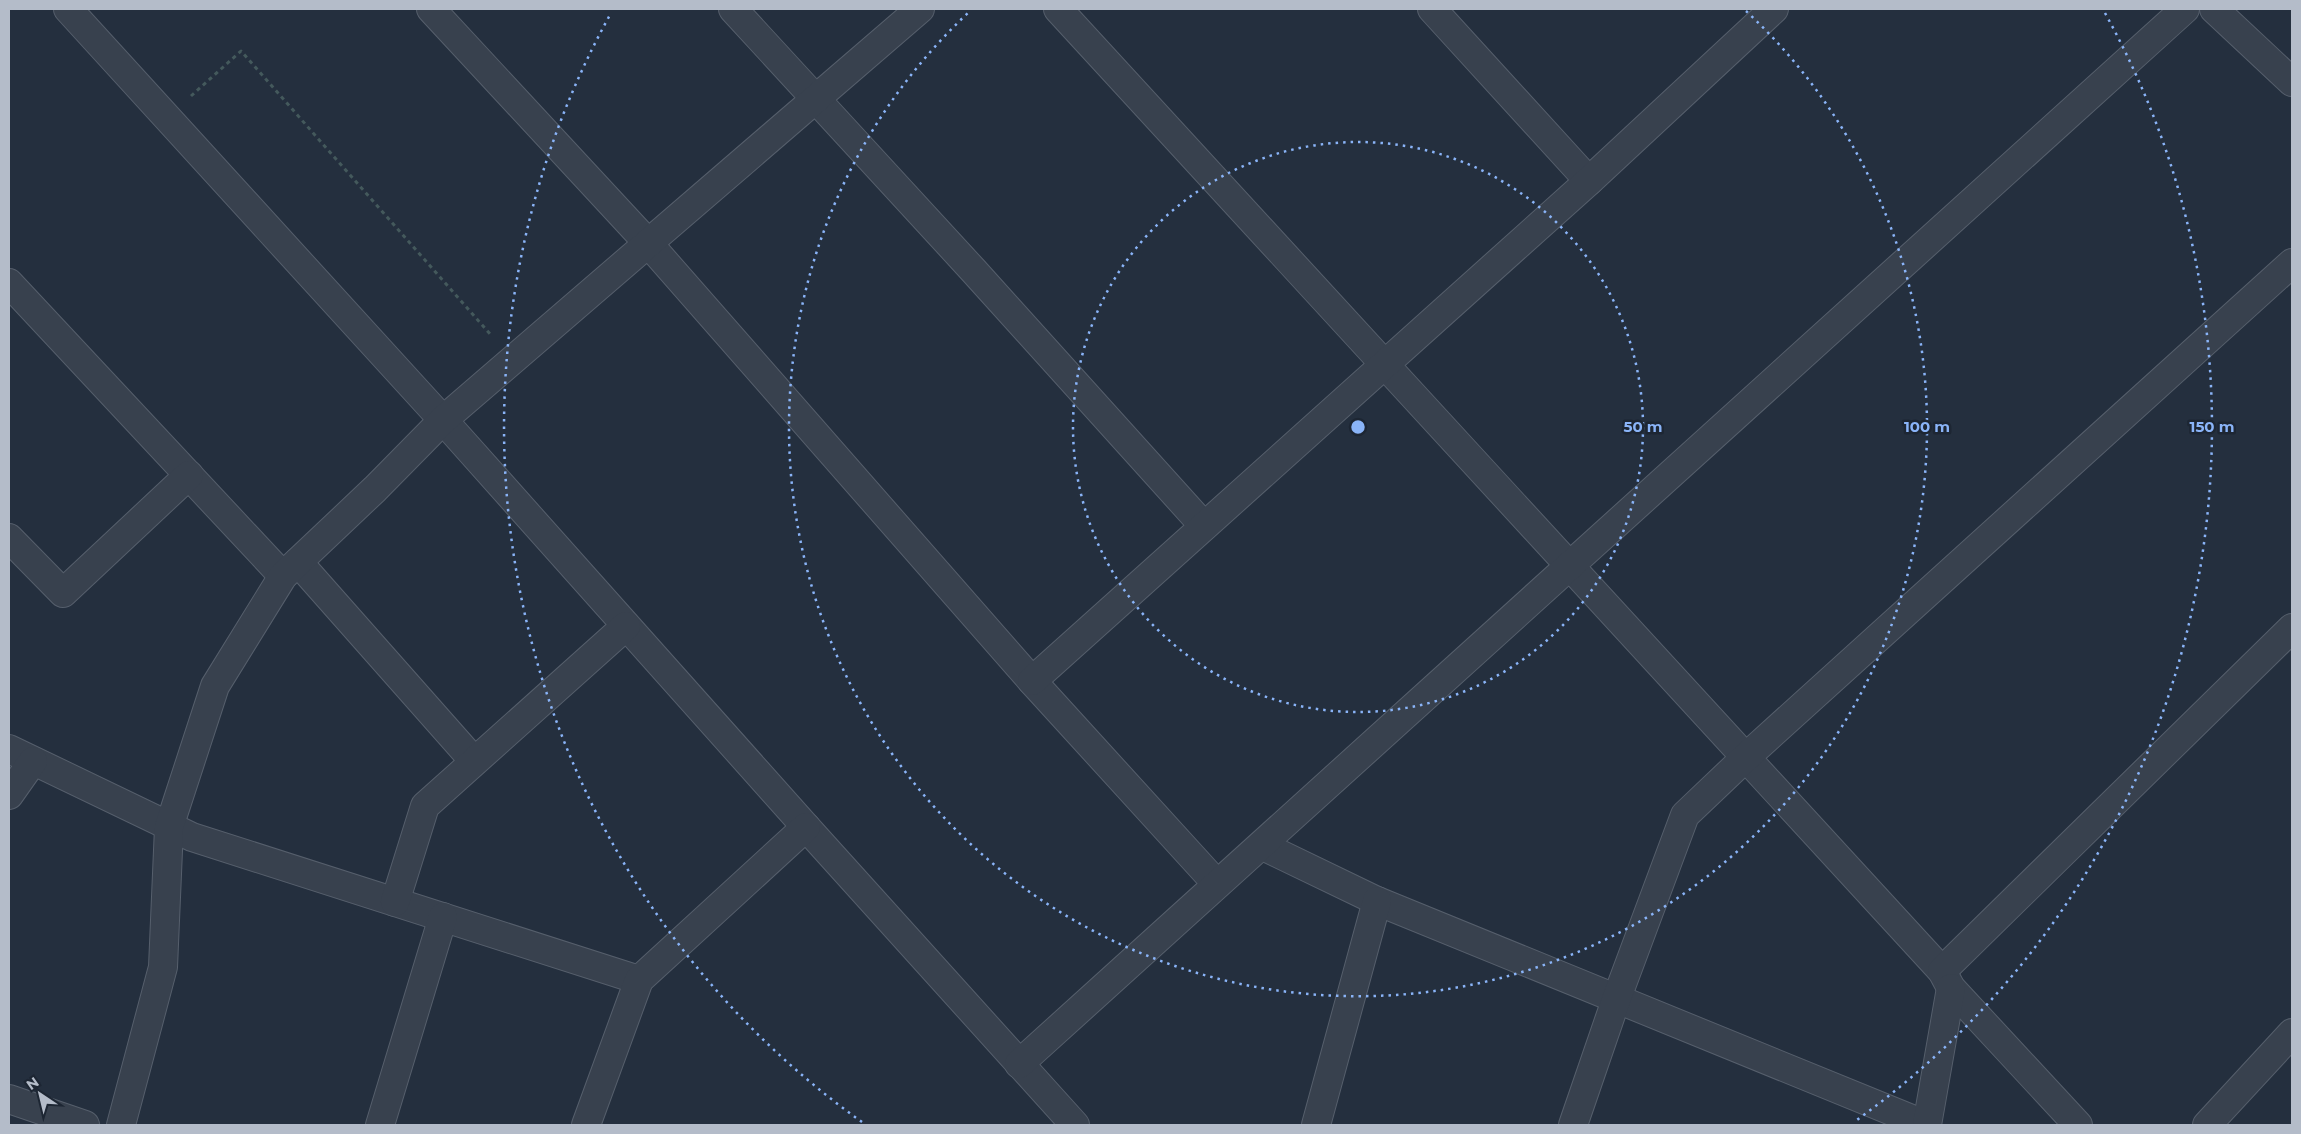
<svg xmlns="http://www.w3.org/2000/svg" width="2301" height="1134" viewBox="0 0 2301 1134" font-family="Montserrat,sans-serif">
  <rect width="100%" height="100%" fill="#242f3e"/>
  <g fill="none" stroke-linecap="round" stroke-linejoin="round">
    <defs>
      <g id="minor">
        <polyline points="68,9 443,420 806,827 1075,1125"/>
        <polyline points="431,9 648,243 1032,681 1217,884"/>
        <polyline points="733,9 973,270 1204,526"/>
        <polyline points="1058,9 1942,971 1951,988 2078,1125"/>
        <polyline points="1432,9 1589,181"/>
        <polyline points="2214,9 2292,82"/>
        <polyline points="9,283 283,576"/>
        <polyline points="9,538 63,593 189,475"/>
        <polyline points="298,562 474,761"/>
        <polyline points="1032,681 1589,181 1774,9"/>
        <polyline points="9,749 192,837 639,980"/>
        <polyline points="9,795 33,761"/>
        <polyline points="1263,846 1377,901 1926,1125"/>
        <polyline points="395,902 425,806 626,626"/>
        <polyline points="1942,971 2292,628"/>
        <polyline points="1019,1064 2185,9"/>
        <polyline points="9,1099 85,1125"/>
        <polyline points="121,1125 163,967 169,827 215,686 283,576 375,489 443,420 920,9"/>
        <polyline points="380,1125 443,917"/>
        <polyline points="586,1125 639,980 806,827"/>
        <polyline points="1316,1125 1377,901"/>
        <polyline points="1573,1125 1616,1000 1685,815 1745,758 2292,263"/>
        <polyline points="1927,1125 1951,988"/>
        <polyline points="2207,1125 2292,1033"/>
      </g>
    </defs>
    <use href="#minor" stroke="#565f6c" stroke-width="30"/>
    <polyline stroke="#44595c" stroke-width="3" stroke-dasharray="4 4" stroke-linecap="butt" points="191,96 241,51 490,334"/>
    <use href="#minor" stroke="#38414e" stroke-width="28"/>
  </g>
  <g fill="none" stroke="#8ab4f8" stroke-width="2.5" stroke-dasharray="2.5 5">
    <circle cx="1358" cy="427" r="285"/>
    <path d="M1746 11A569 569 0 1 1 970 11"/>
    <path d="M862 1122A854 854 0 0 1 611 13M2105 13A854 854 0 0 1 1854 1122"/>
  </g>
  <circle cx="1358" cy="427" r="8" fill="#8ab4f8" stroke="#1d2633" stroke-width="2.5"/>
  <g font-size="15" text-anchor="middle" font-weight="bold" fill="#8ab4f8" stroke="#1d2633" stroke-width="5" stroke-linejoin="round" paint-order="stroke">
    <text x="1643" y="432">50 m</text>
    <text x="1927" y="432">100 m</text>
    <text x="2212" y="432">150 m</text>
  </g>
  <rect width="2301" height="1134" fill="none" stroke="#b4bcc9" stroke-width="20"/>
  <g transform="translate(40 1094) rotate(325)" stroke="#1d2633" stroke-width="4" paint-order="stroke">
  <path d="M0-4L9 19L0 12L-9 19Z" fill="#b4bcc9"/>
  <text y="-8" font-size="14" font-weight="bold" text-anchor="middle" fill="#b4bcc9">N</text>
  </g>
</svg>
